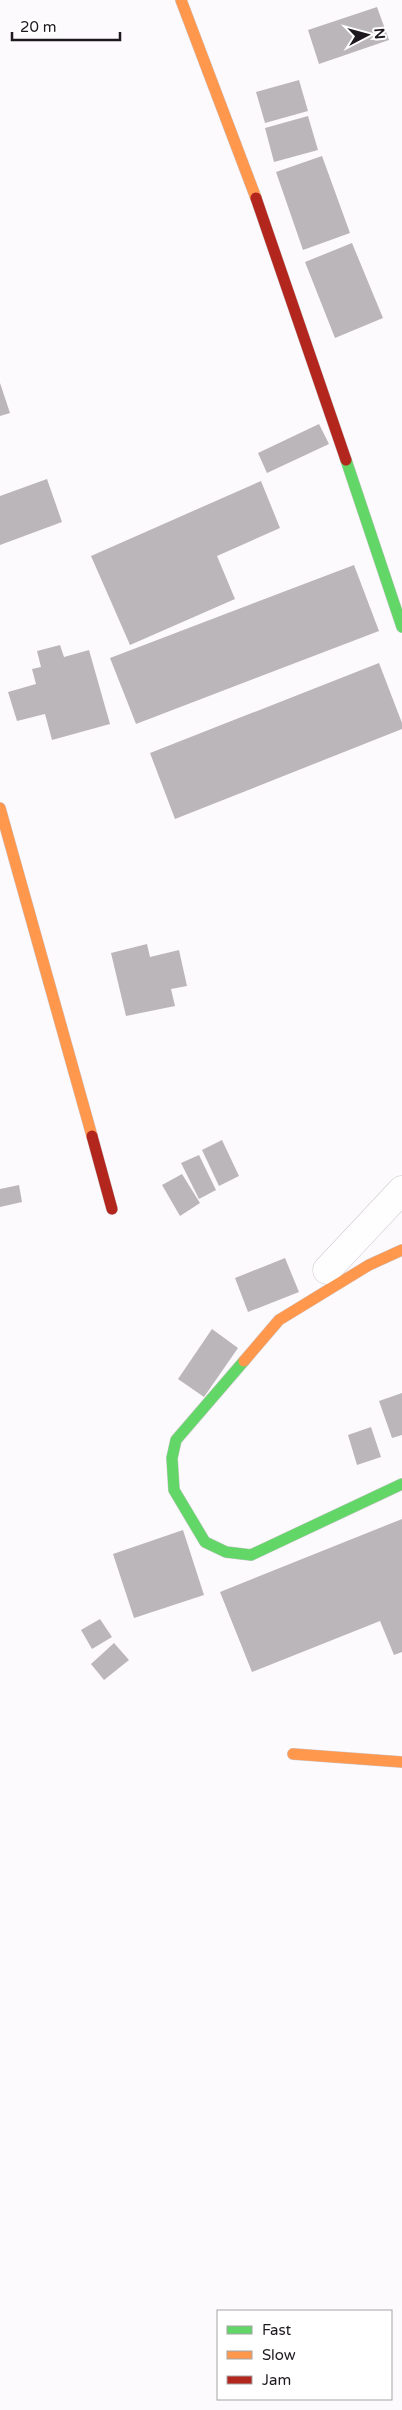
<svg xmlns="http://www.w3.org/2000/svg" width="402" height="2410" viewBox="0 0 402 2410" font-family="'Varela Round',sans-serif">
  <rect width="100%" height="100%" fill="#fdfafd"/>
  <g fill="#bbb6b9">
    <polygon points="377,7 389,40 319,64 308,30"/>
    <polygon points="299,80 308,111 265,123 256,92"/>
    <polygon points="308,116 318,150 274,162 265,128"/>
    <polygon points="322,156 350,233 303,250 276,172"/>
    <polygon points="352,243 383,318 335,338 305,262"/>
    <polygon points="0,383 10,413 0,416"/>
    <polygon points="319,424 329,444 267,473 258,453"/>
    <polygon points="47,479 62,522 0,545 0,496"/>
    <polygon points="261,481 280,528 217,556 235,599 130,645 91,556"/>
    <polygon points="354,565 379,631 136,724 110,658"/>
    <polygon points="60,645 64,657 89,650 110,724 52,740 45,714 17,721 8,692 36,684 32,669 41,667 37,651"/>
    <polygon points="379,663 402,723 402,729 175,819 150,753"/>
    <polygon points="147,944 150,957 179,950 187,986 171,989 175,1006 126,1016 111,953"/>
    <polygon points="222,1140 239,1176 219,1186 202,1150"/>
    <polygon points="199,1155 216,1190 199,1199 181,1163"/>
    <polygon points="182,1174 200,1203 180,1216 162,1185"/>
    <polygon points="19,1185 22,1202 0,1207 0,1189"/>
    <polygon points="285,1258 299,1292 248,1312 235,1278"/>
    <polygon points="212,1329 238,1348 204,1397 178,1379"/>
    <polygon points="402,1393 402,1435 392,1438 379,1401"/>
    <polygon points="371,1427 381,1457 357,1465 348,1435"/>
    <polygon points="402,1519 402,1652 394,1655 380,1621 252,1672 220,1592"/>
    <polygon points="183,1530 204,1595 134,1618 113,1554"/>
    <polygon points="100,1619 112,1637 92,1649 81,1630"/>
    <polygon points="114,1643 129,1660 104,1680 91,1664"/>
  </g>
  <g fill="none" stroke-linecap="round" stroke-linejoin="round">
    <defs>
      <polyline id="street" points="327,1270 402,1190"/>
      <g id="fast">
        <polyline points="346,460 402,627"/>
        <polyline points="244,1361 176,1440 172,1458 174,1490 205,1542 226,1552 251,1555 402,1484"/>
      </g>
      <g id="slow">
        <polyline points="181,0 256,198"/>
        <polyline points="0,808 92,1136"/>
        <polyline points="244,1361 279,1320 369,1265 402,1250"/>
        <polyline points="293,1754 402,1762"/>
      </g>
      <g id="jam">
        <polyline points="256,198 346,460"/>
        <polyline points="92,1136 112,1209"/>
      </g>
    </defs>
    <use href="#street" stroke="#cdc9cd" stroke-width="29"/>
    <use href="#fast" stroke="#cdc9cd" stroke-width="12"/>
    <use href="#slow" stroke="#cdc9cd" stroke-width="12"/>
    <use href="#jam" stroke="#cdc9cd" stroke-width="12"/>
    <use href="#street" stroke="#fffeff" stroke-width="28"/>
    <use href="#fast" stroke="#63d668" stroke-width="11"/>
    <use href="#slow" stroke="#ff974d" stroke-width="11"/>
    <use href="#jam" stroke="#b3261e" stroke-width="11"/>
  </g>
  <rect x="217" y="2310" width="175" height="90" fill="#ffffff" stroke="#a5a3a5"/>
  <rect x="227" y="2326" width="25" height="8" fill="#63d668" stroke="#a5a3a5"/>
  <text x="262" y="2335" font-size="15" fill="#1e191e">Fast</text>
  <rect x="227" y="2351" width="25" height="8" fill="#ff974d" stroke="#a5a3a5"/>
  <text x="262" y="2360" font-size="15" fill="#1e191e">Slow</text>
  <rect x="227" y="2376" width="25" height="8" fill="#b3261e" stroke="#a5a3a5"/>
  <text x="262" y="2385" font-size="15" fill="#1e191e">Jam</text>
  <g transform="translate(367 35) rotate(84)" stroke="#ffffff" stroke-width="4" paint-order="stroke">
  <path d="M0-4L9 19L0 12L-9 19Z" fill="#1e191e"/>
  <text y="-8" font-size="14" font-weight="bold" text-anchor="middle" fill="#1e191e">N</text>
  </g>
  <path d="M12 32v8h108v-8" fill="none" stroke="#1e191e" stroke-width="2.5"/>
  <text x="20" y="32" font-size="15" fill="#1e191e" stroke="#ffffff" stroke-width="4" paint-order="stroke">20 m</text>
</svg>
